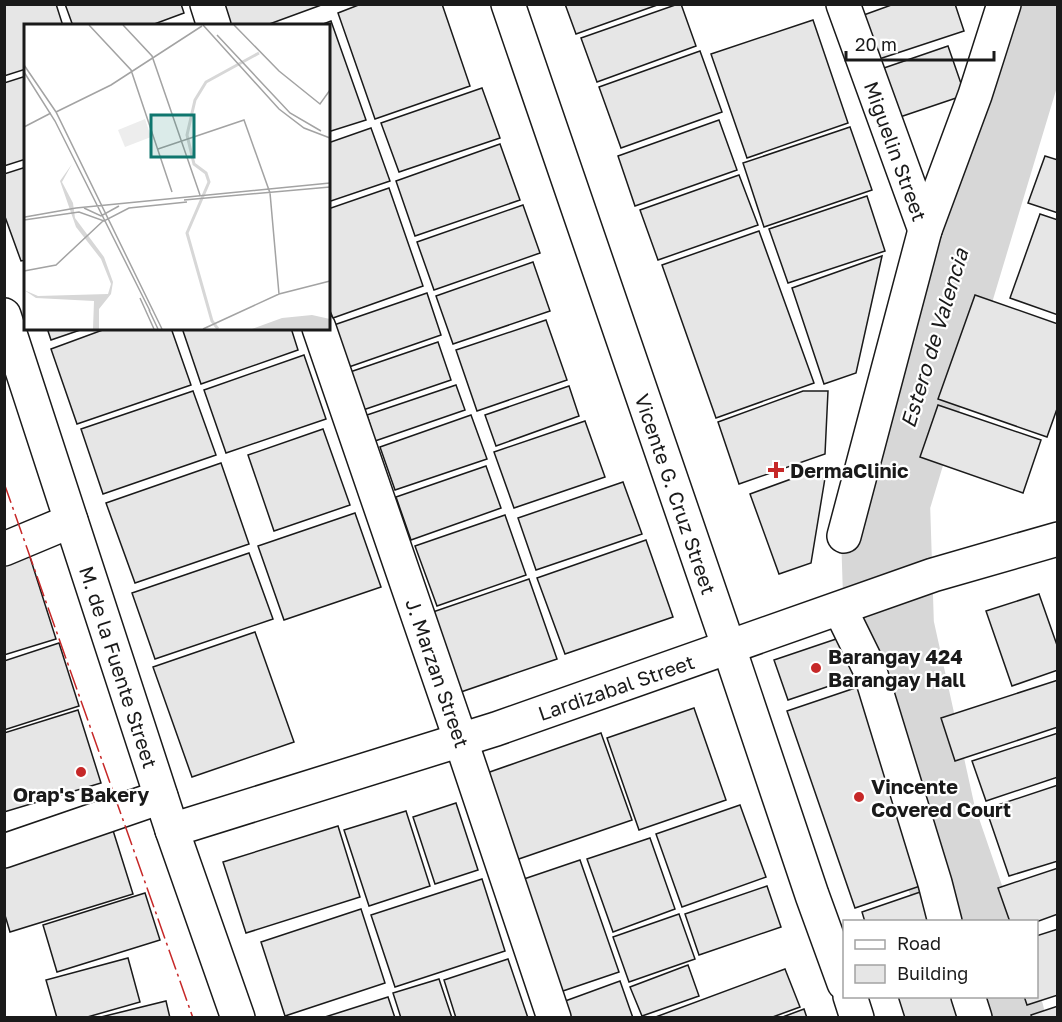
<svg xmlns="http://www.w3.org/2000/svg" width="1062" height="1022" viewBox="0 0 1062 1022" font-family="'Golos Text',sans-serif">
  <rect width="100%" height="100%" fill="#fff"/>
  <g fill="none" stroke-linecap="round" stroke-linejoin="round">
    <g stroke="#d7d7d7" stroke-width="90">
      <polyline points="967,922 931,817 889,627 885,502 1035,4"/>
      <polyline points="993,996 1000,1018"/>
    </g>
  </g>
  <g fill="#e6e6e6" stroke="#1a1a1a" stroke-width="1.5">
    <polygon points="4,4 56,4 63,26 26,26 26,69 4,76"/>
    <polygon points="65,4 181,4 184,13 149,26 73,26"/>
    <polygon points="222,4 324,4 264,26 229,26"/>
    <polygon points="361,4 442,4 470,86 375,119 338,13"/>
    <polygon points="565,4 660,4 576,34"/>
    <polygon points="678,4 681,4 696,46 597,82 581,38"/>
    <polygon points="894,4 955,4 964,31 876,60 861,16"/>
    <polygon points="813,20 848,123 747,158 711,54"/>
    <polygon points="331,21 366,120 328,132 328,26 318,26"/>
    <polygon points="948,46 965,95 897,118 881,69"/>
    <polygon points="700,51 722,112 621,148 599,87"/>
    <polygon points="26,76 26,159 4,166 4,83"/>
    <polygon points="482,88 500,138 399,172 381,123"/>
    <polygon points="719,120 737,170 635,206 618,156"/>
    <polygon points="850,127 872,190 764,227 743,163"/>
    <polygon points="371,128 390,181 328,202 328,143"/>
    <polygon points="500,144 520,200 415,236 396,181"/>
    <polygon points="1045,156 1058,160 1058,213 1028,203"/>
    <polygon points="26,167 26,260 21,261 4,214 4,174"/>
    <polygon points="739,175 758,225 658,260 640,210"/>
    <polygon points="389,188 423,286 333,318 328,306 328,209"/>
    <polygon points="867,196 885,251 788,283 769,229"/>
    <polygon points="523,205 540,253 434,290 417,242"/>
    <polygon points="1040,214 1058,220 1058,315 1010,298"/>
    <polygon points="759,231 814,383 716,418 662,265"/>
    <polygon points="882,256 856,373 824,384 792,288"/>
    <polygon points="533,262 550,311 453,344 436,296"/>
    <polygon points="427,293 441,335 346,368 331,326"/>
    <polygon points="975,295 1058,324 1058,406 1047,437 938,399"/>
    <polygon points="546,320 567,380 477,411 456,350"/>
    <polygon points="47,328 86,328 51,340"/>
    <polygon points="108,328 171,328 191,385 77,424 51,349"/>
    <polygon points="182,328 291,328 298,350 201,384"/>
    <polygon points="438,342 451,380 363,410 350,372"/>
    <polygon points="304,355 326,419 226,453 204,390"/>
    <polygon points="456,385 465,410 375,441 367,415"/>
    <polygon points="569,386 579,416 496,446 485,415"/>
    <polygon points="193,391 216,455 103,494 81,429"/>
    <polygon points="803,391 828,391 825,454 739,484 718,422"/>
    <polygon points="938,405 1041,440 1023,493 920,457"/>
    <polygon points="471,415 487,459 395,490 380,447"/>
    <polygon points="585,421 605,477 514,508 494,452"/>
    <polygon points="323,429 350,505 274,531 248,455"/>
    <polygon points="221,463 249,544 135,583 106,503"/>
    <polygon points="486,466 501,508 411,540 396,497"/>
    <polygon points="827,466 811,563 779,574 750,494"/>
    <polygon points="623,482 642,534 536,570 518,518"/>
    <polygon points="355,513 381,587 284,620 258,546"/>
    <polygon points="505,515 526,575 437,606 415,546"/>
    <polygon points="646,540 673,617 565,654 537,578"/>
    <polygon points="249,553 273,619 155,659 132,593"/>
    <polygon points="29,554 56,639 4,655 4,561"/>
    <polygon points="529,579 557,659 458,693 430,613"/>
    <polygon points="1039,594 1058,648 1058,670 1012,686 986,611"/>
    <polygon points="255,632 294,742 192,777 153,667"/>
    <polygon points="845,636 859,676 788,700 774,660"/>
    <polygon points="59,643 79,706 4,730 4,661"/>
    <polygon points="1058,680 1058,727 955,761 941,718"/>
    <polygon points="864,685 932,882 855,908 787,711"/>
    <polygon points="694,708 726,800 639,830 607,738"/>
    <polygon points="78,710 101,783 4,812 4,733"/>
    <polygon points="601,733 632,820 513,861 484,774"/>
    <polygon points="1058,733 1058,777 986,801 972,761"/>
    <polygon points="1058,785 1058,861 1009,876 986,809"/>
    <polygon points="456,803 478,870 435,884 413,817"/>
    <polygon points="740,805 766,877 682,907 656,834"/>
    <polygon points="406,811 430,886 369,906 344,830"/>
    <polygon points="111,824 133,894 10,932 4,912 4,857"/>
    <polygon points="338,826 360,897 246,933 223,862"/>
    <polygon points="650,838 675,909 613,932 587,859"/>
    <polygon points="580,860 619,972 557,993 518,881"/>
    <polygon points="1058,868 1058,914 1036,922 1010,922 998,888"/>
    <polygon points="482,879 505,951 395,987 371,915"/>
    <polygon points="767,886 781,927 699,955 685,914"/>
    <polygon points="929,889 941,922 865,922 862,912"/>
    <polygon points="145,893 160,940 57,972 43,925"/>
    <polygon points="361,909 385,983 285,1016 261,942"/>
    <polygon points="679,914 695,959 629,982 613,937"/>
    <polygon points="1058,929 1058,995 1027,1005 1024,996 1036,996 1036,936"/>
    <polygon points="128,958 140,1002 84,1018 57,1018 46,980"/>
    <polygon points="508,959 528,1018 456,1018 444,980"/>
    <polygon points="688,965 699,996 642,1016 630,987"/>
    <polygon points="785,969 800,1007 770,1018 653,1018"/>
    <polygon points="439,979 452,1018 401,1018 393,993"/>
    <polygon points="620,981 633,1018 562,1018 557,1004"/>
    <polygon points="898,996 965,996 972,1018 905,1018"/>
    <polygon points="388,997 395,1018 322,1018"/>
    <polygon points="166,1001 170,1018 97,1018"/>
    <polygon points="1058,1006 1058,1018 1032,1018 1031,1015"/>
    <polygon points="804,1009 807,1018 780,1018"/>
  </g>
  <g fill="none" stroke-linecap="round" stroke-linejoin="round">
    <defs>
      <g id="pedestrian">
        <polyline points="844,536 925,230 975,95 1004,4"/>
        <polyline points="840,609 869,668 935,883 945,922"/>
        <polyline points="4,851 161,797"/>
        <polyline points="968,996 975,1018"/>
      </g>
      <g id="minor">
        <polyline points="207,4 214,26"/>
        <polyline points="843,4 925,230"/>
        <polyline points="319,328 461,741 554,1018"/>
        <polyline points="4,549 71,521"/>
      </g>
      <g id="tertiary">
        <polyline points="508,4 729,648 812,895 844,983"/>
        <polyline points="4,315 172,830 238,1018"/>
        <polyline points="172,830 496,729 933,575 1058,539"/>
        <polyline points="850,996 857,1018"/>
      </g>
    </defs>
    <use href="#pedestrian" stroke="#1a1a1a" stroke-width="36"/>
    <use href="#minor" stroke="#1a1a1a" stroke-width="36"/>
    <use href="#tertiary" stroke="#1a1a1a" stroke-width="36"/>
    <use href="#pedestrian" stroke="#fff" stroke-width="33"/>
    <use href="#minor" stroke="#fff" stroke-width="33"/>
    <use href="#tertiary" stroke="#fff" stroke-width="33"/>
    <polyline stroke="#c62828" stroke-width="1.5" stroke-dasharray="21 4.5 3 4.5" stroke-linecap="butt" points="4,483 193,1018"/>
  </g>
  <g fill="#c62828" stroke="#fff" stroke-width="2">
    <path d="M773 461h6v6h6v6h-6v6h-6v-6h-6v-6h6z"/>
    <circle cx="816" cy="668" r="6"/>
    <circle cx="81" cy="772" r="6"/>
    <circle cx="859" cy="797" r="6"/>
  </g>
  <g text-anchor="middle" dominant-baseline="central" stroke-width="4.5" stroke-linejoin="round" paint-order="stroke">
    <g font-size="20" fill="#1a1a1a" stroke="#fff">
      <text transform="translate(896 151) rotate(70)">Miguelin Street</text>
      <text transform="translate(676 494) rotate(71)">Vicente G. Cruz Street</text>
      <text transform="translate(119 667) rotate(72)">M. de la Fuente Street</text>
      <text transform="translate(438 673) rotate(71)">J. Marzan Street</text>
      <text transform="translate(616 687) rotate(-19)">Lardizabal Street</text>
    </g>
    <g font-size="20" font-weight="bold" fill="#1a1a1a" stroke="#fff" text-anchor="start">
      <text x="790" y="470">DermaClinic</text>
      <text x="828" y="656">Barangay 424<tspan x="828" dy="23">Barangay Hall</tspan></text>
      <text x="871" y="786">Vincente<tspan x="871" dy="23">Covered Court</tspan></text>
      <text x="81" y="794" text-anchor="middle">Orap's Bakery</text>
    </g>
    <g font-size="21" font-style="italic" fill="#1a1a1a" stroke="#fff">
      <text transform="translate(934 338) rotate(-73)">Estero de Valencia</text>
    </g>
  </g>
  <g transform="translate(24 24)">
    <rect width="306" height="306" fill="#fff"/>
    <path d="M121 95 127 113 101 123 94 106Z" fill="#ededed"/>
    <path d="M48 140 38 158 49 179 51 194 80 233 89 258 87 270 75 285V305H69L70 277 12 274 0 266 14 272 84 270 87 260 77 235 52 203 36 157ZM288 291 306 295V305H228L258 294Z" fill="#d7d7d7"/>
    <path fill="none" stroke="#d7d7d7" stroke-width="3" d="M194 305 188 297 163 209 185 158 182 149 170 140 163 111 171 76 182 58 235 29"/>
    <path fill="none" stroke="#a3a3a3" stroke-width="1.5" d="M65 1 107 46 148 168M99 1 128 32 176 171M179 1 255 85 280 104 306 114M210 1 255 47 296 80 306 66M193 11 266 89 297 107M0 41 32 88 138 305M0 48 31 97 126 287M32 88 87 61 178 2M0 103 27 89M134 125 220 96 246 169 255 270M160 176 306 163M60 184 77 192 95 182M1 193 52 184 306 159M0 196 55 188 80 197 105 184 163 178M0 247 32 241 79 197M116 274 130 305M125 286 134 305M179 305 255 270 306 257"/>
    <path fill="#0f766e" fill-opacity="0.15" stroke="#0f766e" stroke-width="3" d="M127 91H170V133H127Z"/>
    <rect width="306" height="306" fill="none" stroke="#1a1a1a" stroke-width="3"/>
  </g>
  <rect width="1062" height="1022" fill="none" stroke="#1a1a1a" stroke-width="12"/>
  <rect x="843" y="920" width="195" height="78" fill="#ffffff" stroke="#a3a3a3" stroke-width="1.5"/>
  <rect x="855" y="940" width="30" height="9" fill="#ffffff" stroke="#a3a3a3" stroke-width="1.5"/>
  <text x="897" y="950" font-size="18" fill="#1a1a1a">Road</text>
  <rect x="855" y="965" width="30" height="18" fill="#e6e6e6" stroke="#a3a3a3" stroke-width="1.5"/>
  <text x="897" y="980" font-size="18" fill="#1a1a1a">Building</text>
  <path d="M846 51v9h148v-9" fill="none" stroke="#1a1a1a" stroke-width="3"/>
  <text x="855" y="51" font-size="18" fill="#1a1a1a" stroke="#ffffff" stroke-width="4.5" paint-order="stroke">20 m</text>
</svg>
